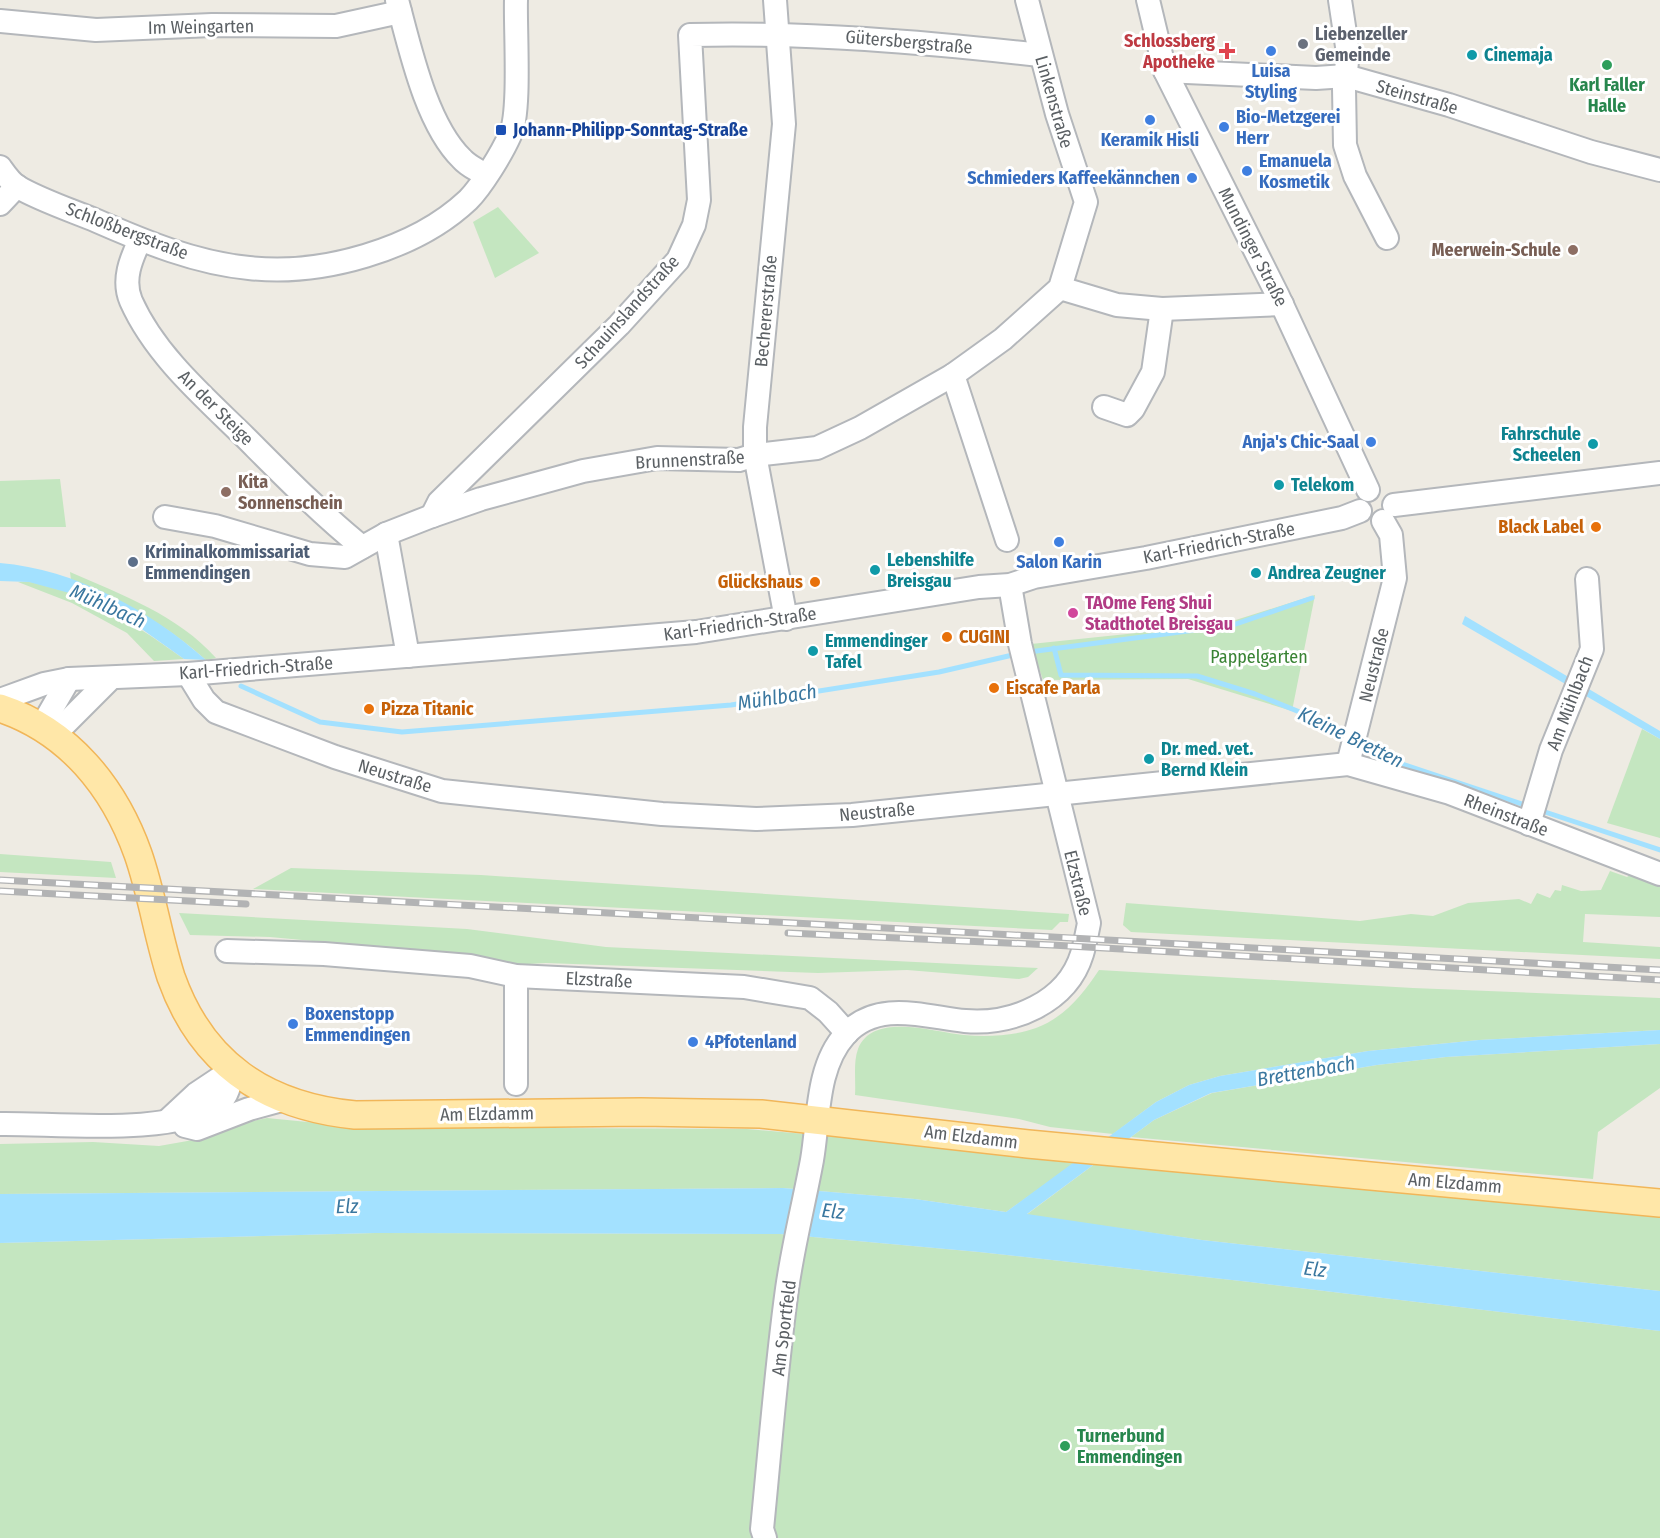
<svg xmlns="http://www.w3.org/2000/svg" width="1660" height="1538" viewBox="0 0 1660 1538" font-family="'Fira Sans Condensed',sans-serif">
  <rect width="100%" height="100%" fill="#eeebe3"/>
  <g fill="#c4e6c0">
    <polygon points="498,207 539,253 495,278 473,222"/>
    <polygon points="60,479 66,527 0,527 0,481"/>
    <path d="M70 572C122 595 178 615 216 658L206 660C166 624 121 600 71 580Z"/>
    <path d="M18 582C70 578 143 630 184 659L154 661 127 633 72 603Z"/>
    <polygon points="1315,595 1292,711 1188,679 1043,680 1031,644 1223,624"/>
    <polygon points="1642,729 1660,739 1660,838 1607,823"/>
    <polygon points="0,854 111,862 116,878 0,872"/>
    <polygon points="291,868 481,875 1069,914 1068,922 1060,922 1052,930 253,889"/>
    <polygon points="1636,870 1660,881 1660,917 1585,914 1583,942 1660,947 1660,959 1131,932 1123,925 1126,903 1360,921 1411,914 1433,916 1468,903 1519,899 1531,904 1537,893 1550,898 1555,890 1561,891 1562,885 1581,891 1601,890 1610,871 1627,877"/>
    <polygon points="179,913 467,929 606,947 1038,968 1028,977 1019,979 907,970 818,973 546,963 511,965 452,954 270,937 190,935"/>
    <path d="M1099 970 1413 988 1660 998V1030L1479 1040 1368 1051 1220 1076 1189 1085 1156 1102 1113 1134 1050 1127 1019 1119 855 1095C856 1082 853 1062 858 1049 873 1011 936 1033 964 1035 987 1037 1014 1036 1036 1028 1065 1017 1083 994 1099 970Z"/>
    <polygon points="1660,1044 1660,1088 1598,1132 1593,1179 1131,1137 1154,1120 1212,1093 1377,1065 1446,1057"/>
    <polygon points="267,1118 358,1127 747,1129 851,1138 1076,1163 1006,1212 915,1199 783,1188 0,1194 0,1144 93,1142 159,1146 210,1137 238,1124"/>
    <polygon points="1096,1163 1660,1212 1660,1291 1202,1240 1026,1215"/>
    <polygon points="375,1233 780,1234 979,1252 1250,1282 1660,1331 1660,1538 0,1538 0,1243"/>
  </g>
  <g fill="#a3e1ff">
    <path d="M0 563C75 569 151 611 206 660L184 659 136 625 84 597 29 582 0 581Z"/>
    <polygon points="1465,616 1660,731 1660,739 1462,624"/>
    <polygon points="1660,1030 1660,1044 1446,1057 1377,1065 1211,1093 1154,1120 1027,1214 1202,1240 1660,1291 1660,1331 1250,1282 979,1252 780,1234 375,1233 0,1243 0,1194 783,1188 915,1199 1006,1212 1156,1102 1189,1085 1220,1076 1368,1051 1479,1040"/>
  </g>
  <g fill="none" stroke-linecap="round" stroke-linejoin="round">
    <g stroke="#a3e1ff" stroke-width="5">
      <polyline points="1054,648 1061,675 1197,676 1255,694 1317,719 1349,737"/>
      <polyline points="1029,652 1233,625 1312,598"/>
      <polyline points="241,686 320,722 402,732 731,705 939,672 1017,654"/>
      <polyline points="1360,743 1390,760 1528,806"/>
      <polyline points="1539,810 1660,850"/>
    </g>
    <defs>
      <g id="minor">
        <path d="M397 0C410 48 426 124 462 159 468 166 478 170 485 175"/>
        <polyline points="775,0 784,124 755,427 755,455 786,619"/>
        <polyline points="1148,0 1165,71 1277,294 1368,490"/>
        <polyline points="1340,0 1348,53 1344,88 1345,145 1355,176 1387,238"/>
        <polyline points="0,21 96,30 212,25 336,26 400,12"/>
        <polyline points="1165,71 1316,78 1346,76 1449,105 1591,152 1660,170"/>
        <path d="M0 167C5 174 11 183 18 187 40 200 73 211 97 221 145 242 196 263 249 268 321 276 415 250 468 200 482 186 502 153 510 135 521 114 515 29 516 0"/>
        <polyline points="0,204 17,186"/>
        <path d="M140 240C131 259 122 280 131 301 155 355 204 397 245 437 283 475 320 513 362 547"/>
        <polyline points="1060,288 1117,305 1162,309 1282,304"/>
        <polyline points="953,375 1007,540"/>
        <polyline points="1104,407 1127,415 1133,409 1153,372 1162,309"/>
        <polyline points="1394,505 1660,473"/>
        <path d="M432 516 439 502 619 325 678 260 694 225 699 200 690 35C808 32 923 42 1040 55"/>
        <polyline points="165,517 215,526 310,554 345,557 386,534 432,516 481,499 583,471 657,458 739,460 755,455 817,448 860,428 953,375 1003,339 1060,288 1086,202 1057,114 1027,0"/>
        <polyline points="386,534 408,656"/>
        <polyline points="188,674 204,700 216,712 335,757 442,791 662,814 756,819 852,815 1348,764 1450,793 1660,874"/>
        <polyline points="0,700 44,684 69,679 188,674 696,632 979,587 1010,585 1034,577 1146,558 1342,518 1360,511"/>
        <polyline points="53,736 111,678"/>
        <polyline points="53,736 47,717 69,679"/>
        <polyline points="1348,764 1395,578 1391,535 1383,521"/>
        <polyline points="1529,824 1551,750 1592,649 1587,579"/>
        <polyline points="227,951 324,954 470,966 516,976 744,987 810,998 828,1012 847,1033"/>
        <polyline points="516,1084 516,976"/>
        <polyline points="167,1121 196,1094 232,1070"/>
        <path d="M0 1124C55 1123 176 1137 219 1103 229 1095 230 1083 232 1070"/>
        <polyline points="185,1126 197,1129 249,1109 282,1100"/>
        <path d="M765 1538 762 1529C770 1449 776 1369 787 1289 793 1246 804 1203 812 1160 819 1120 816 1067 845 1035 877 999 925 1017 965 1021 1012 1025 1067 1003 1082 954 1085 944 1087 933 1089 923L1020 644 1010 585"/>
      </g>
      <path id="major" d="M0 708C69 731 114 787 138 854 152 894 158 937 171 977 202 1064 265 1106 355 1115L641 1112 761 1114 1028 1144 1660 1203"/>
    </defs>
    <use href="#minor" stroke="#b4b7bb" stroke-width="26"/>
    <use href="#major" stroke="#f1b659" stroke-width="30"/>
    <use href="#minor" stroke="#fff" stroke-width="22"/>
    <use href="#major" stroke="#ffe7a8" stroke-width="27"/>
    <defs>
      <g id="rail">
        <polyline points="0,880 1660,970"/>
        <polyline points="0,891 246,904"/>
        <polyline points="788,933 1052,945 1660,980"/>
      </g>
    </defs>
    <use href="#rail" stroke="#b2b3b4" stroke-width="7"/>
    <use href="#rail" stroke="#fff" stroke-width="4.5" stroke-dasharray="14" stroke-linecap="butt"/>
  </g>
  <circle fill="#6b7280" stroke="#fff" stroke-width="2" cx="1303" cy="44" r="6"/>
  <path fill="#e0444e" stroke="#fff" stroke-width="2" d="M1224 42h6v6h6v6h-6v6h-6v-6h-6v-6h6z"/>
  <g fill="#3f7fe0" stroke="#fff" stroke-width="2">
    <circle cx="1271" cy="51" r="6"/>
    <circle cx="1150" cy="120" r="6"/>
    <circle cx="1224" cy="127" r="6"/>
    <circle cx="1247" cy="171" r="6"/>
    <circle cx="1192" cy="178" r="6"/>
    <circle cx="1371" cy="442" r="6"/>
    <circle cx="1059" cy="542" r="6"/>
    <circle cx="293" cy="1024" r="6"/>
    <circle cx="693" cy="1042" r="6"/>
  </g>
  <g fill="#0f9aa8" stroke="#fff" stroke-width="2">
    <circle cx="1472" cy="55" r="6"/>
    <circle cx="1593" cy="444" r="6"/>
    <circle cx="1279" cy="485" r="6"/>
    <circle cx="875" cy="570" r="6"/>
    <circle cx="1256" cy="573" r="6"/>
    <circle cx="813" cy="651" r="6"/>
    <circle cx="1149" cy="759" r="6"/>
  </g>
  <g fill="#2e9e5b" stroke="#fff" stroke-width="2">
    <circle cx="1607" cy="65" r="6"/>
    <circle cx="1065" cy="1446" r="6"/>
  </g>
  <rect fill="#1a4fb4" stroke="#fff" stroke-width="2" x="495" y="124" width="12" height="12" rx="3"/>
  <g fill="#8d6e63" stroke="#fff" stroke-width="2">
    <circle cx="1573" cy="250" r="6"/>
    <circle cx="226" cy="492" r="6"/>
  </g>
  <g fill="#e8710a" stroke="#fff" stroke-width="2">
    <circle cx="1596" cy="527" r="6"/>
    <circle cx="815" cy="582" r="6"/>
    <circle cx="947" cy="637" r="6"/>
    <circle cx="994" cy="688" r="6"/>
    <circle cx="369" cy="709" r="6"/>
  </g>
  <circle fill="#5c6f8a" stroke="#fff" stroke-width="2" cx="133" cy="562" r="6"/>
  <circle fill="#d1479c" stroke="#fff" stroke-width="2" cx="1073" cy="613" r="6"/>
  <g text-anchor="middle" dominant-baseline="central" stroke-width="6" stroke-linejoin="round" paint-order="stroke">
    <g font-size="18" fill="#5b6064" stroke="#fff">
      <text transform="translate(201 27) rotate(-1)">Im Weingarten</text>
      <text transform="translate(909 42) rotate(5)">Gütersbergstraße</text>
      <text transform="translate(1417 97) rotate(16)">Steinstraße</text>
      <text transform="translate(1054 102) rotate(74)">Linkenstraße</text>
      <text transform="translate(127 231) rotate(21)">Schloßbergstraße</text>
      <text transform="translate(1253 247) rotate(63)">Mundinger Straße</text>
      <text transform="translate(766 311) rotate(-85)">Bechererstraße</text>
      <text transform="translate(627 312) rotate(-48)">Schauinslandstraße</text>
      <text transform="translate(216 408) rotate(45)">An der Steige</text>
      <text transform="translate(690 460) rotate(-3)">Brunnenstraße</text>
      <text transform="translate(1219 543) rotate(-11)">Karl-Friedrich-Straße</text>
      <text transform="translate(740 624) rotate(-8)">Karl-Friedrich-Straße</text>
      <text transform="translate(1374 665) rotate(-76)">Neustraße</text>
      <text transform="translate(256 668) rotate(-4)">Karl-Friedrich-Straße</text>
      <text transform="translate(1570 703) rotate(-69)">Am Mühlbach</text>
      <text transform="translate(395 776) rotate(17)">Neustraße</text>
      <text transform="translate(877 812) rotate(-5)">Neustraße</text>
      <text transform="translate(1506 815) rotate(21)">Rheinstraße</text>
      <text transform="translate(1078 883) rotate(76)">Elzstraße</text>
      <text transform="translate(599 980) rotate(3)">Elzstraße</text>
      <text transform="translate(487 1114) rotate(-1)">Am Elzdamm</text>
      <text transform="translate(971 1137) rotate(7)">Am Elzdamm</text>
      <text transform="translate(1455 1183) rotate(5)">Am Elzdamm</text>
      <text transform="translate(784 1328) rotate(-83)">Am Sportfeld</text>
    </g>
    <g font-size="18" font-weight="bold" fill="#5b616d" stroke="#fff" text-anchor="start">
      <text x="1315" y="34">Liebenzeller<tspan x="1315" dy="21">Gemeinde</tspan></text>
    </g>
    <g font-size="18" font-weight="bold" fill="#be3a42" stroke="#fff" text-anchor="end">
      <text x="1215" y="41">Schlossberg<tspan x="1215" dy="21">Apotheke</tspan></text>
    </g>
    <g font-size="18" font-weight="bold" fill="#0d838f" stroke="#fff" text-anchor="start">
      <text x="1484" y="55">Cinemaja</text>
      <text x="1581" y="434" text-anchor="end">Fahrschule<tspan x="1581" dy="21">Scheelen</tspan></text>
      <text x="1291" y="485">Telekom</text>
      <text x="887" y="560">Lebenshilfe<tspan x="887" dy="21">Breisgau</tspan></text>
      <text x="1268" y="573">Andrea Zeugner</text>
      <text x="825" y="641">Emmendinger<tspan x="825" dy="21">Tafel</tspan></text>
      <text x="1161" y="749">Dr. med. vet.<tspan x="1161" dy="21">Bernd Klein</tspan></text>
    </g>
    <g font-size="18" font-weight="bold" fill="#366cbe" stroke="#fff" text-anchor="start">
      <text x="1271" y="71" text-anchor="middle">Luisa<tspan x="1271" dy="21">Styling</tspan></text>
      <text x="1236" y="117">Bio-Metzgerei<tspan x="1236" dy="21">Herr</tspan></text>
      <text x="1150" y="140" text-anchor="middle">Keramik Hisli</text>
      <text x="1259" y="161">Emanuela<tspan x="1259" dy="21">Kosmetik</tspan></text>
      <text x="1180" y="178" text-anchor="end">Schmieders Kaffeekännchen</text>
      <text x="1359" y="442" text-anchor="end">Anja's Chic-Saal</text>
      <text x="1059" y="562" text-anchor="middle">Salon Karin</text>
      <text x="305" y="1014">Boxenstopp<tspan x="305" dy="21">Emmendingen</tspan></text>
      <text x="705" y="1042">4Pfotenland</text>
    </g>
    <g font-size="18" font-weight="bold" fill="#27864d" stroke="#fff">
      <text x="1607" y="85">Karl Faller<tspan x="1607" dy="21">Halle</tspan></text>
      <text x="1077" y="1436" text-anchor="start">Turnerbund<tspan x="1077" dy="21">Emmendingen</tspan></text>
    </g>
    <g font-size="18" font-weight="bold" fill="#164399" stroke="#fff" text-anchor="start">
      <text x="513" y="130">Johann-Philipp-Sonntag-Straße</text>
    </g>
    <g font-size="18" font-weight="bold" fill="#785e54" stroke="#fff" text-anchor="end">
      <text x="1561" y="250">Meerwein-Schule</text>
      <text x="238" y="482" text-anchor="start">Kita<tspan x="238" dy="21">Sonnenschein</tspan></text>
    </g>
    <g font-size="18" font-weight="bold" fill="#c56008" stroke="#fff" text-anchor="start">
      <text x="1584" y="527" text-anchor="end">Black Label</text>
      <text x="803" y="582" text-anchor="end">Glückshaus</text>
      <text x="959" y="637">CUGINI</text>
      <text x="1006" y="688">Eiscafe Parla</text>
      <text x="381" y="709">Pizza Titanic</text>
    </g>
    <g font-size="18" font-weight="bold" fill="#4e5e75" stroke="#fff" text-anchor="start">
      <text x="145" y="552">Kriminalkommissariat<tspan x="145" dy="21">Emmendingen</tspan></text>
    </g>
    <g font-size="18" font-weight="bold" fill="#b23c85" stroke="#fff" text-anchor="start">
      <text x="1085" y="603">TAOme Feng Shui<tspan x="1085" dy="21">Stadthotel Breisgau</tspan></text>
    </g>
    <g font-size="18" fill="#398334" stroke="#fff">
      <text x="1259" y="657">Pappelgarten</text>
    </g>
    <g font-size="20" font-style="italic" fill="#3a779f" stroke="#fff">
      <text transform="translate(108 606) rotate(24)">Mühlbach</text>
      <text transform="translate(777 697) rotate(-9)">Mühlbach</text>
      <text transform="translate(1351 737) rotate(26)">Kleine Bretten</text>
      <text transform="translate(1306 1071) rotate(-10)">Brettenbach</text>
      <text transform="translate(347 1206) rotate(-1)">Elz</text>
      <text transform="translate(833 1211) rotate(6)">Elz</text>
      <text transform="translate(1315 1269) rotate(7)">Elz</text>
    </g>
  </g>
</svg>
